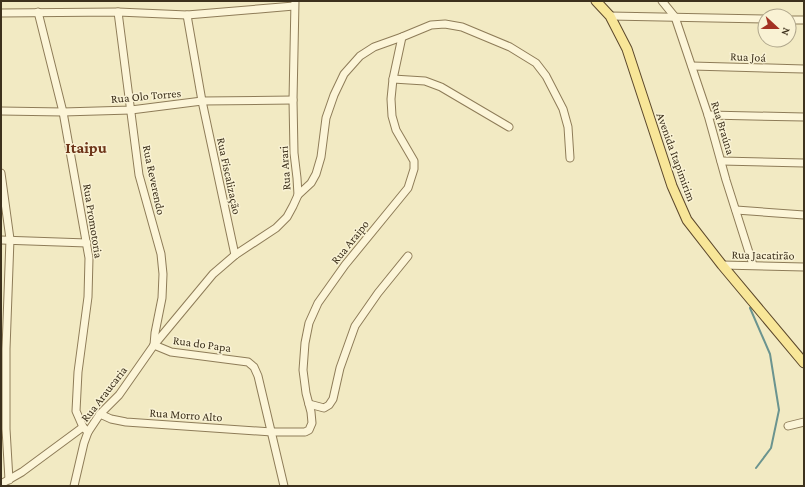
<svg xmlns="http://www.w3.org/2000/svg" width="805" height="487" viewBox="0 0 805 487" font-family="'Crimson Pro',serif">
  <rect width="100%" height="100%" fill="#f2eac3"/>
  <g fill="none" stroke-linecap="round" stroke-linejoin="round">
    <polyline stroke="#6b948f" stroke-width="2" points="750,308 770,354 779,410 771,448 756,468"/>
    <defs>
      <g id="minor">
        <polyline points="662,1 675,17 708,115 726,180 753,265"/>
        <polyline points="38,12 63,112 89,258 88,297 78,372 76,411 83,427 88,432"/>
        <polyline points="118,12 139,175 161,254 163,274 162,298 155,333 154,345"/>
        <polyline points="1,13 118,12 187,15 294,6"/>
        <polyline points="187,15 202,101 235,255"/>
        <polyline points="610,16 765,19"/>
        <polyline points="789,20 804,20"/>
        <polyline points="692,66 804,69"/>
        <polyline points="393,79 425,81 441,87 509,127"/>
        <polyline points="1,111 63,112 131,110 202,101 293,100"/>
        <polyline points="708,115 804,117"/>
        <polyline points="721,161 804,163"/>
        <polyline points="1,173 10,239 6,349 6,429 9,480"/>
        <polyline points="298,195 311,183 316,174 321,157 326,118 334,95 344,74 360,56 374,47 402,37 431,25 445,24 462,27 510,47 536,63 546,76 563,109 568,127 570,158"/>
        <polyline points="736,210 804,215"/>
        <polyline points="1,240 87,243"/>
        <polyline points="722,265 804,267"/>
        <polyline points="154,345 171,352 248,362 254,367 258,376 284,486"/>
        <polyline points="309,404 324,408 329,405 333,399 340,368 355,326 378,293 408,256"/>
        <polyline points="100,414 111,419 126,422 272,432 305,432 309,430 312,423 311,412 306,393 303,370 305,343 309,323 318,303 345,265 408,188 414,169 414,161 396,130 392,116 391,99 393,79 402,37"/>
        <polyline points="788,426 804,422"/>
        <polyline points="1,484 22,472 83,427"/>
        <polyline points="74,486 84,443 88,432 100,414 119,395 154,345 213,274 235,255 276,228 287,217 293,206 298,195 297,178 294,153 293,100 295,1"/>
      </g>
      <polyline id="major" points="596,1 610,16 627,49 672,186 687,220 722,265 804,363"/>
    </defs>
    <use href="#minor" stroke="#8e7c58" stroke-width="9"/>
    <use href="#major" stroke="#5c482c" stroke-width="11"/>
    <use href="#minor" stroke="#fcf5d8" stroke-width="7"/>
    <use href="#major" stroke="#f8e698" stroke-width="9"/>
  </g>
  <g text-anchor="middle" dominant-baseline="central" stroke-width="3" stroke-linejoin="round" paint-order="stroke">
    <g font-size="12" fill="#3d311d" stroke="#f9f2d4">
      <text transform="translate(748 57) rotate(2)">Rua Joá</text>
      <text transform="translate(146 96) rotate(-5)">Rua Olo Torres</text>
      <text transform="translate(723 128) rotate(73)">Rua Braúna</text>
      <text transform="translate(676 157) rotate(70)">Avenida Itapimirim</text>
      <text transform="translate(285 168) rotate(-94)">Rua Arari</text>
      <text transform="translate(229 176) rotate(78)">Rua Fiscalização</text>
      <text transform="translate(154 180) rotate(78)">Rua Reverendo</text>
      <text transform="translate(93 221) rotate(81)">Rua Promotoria</text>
      <text transform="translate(350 242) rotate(-51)">Rua Araipo</text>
      <text transform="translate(763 255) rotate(1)">Rua Jacatirão</text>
      <text transform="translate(202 344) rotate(8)">Rua do Papa</text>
      <text transform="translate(104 394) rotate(-52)">Rua Araucaria</text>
      <text transform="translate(186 415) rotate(4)">Rua Morro Alto</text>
    </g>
    <g font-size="16" font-weight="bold" fill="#6e3519" stroke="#f9f2d4">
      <text x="86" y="147">Itaipu</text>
    </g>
  </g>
  <rect width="805" height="487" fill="none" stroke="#3d311d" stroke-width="4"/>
  <g transform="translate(777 28) rotate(112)"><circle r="19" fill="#f9f2d4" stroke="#aea58b"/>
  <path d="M0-3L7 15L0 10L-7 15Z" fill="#a33122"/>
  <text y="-6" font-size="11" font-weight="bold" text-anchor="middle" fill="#3d311d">N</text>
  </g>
</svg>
